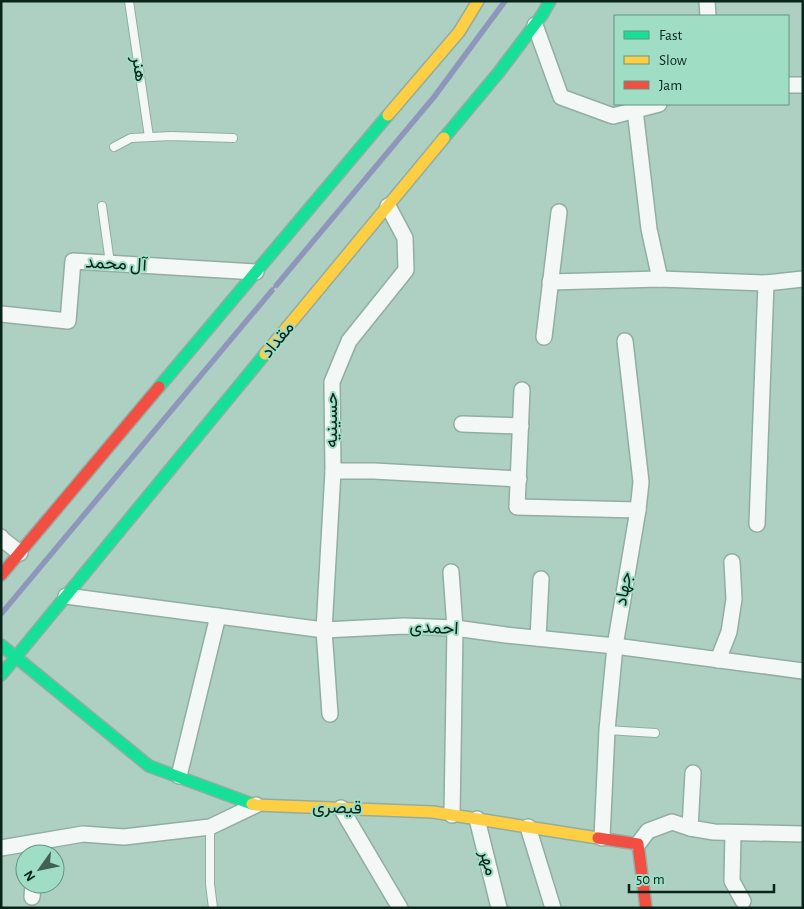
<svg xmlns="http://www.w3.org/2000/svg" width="804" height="909" viewBox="0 0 804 909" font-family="'Alegreya Sans',Vazirmatn,sans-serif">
  <rect width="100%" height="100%" fill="#add0c2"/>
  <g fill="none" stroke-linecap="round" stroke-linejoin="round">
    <polyline stroke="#8f96bb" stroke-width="5.5" points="1,614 434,97 505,1"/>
    <defs>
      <g id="lane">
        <polyline points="129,1 149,137"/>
        <polyline points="114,147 131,138 171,136 233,138"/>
        <polyline points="102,206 110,263"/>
        <polyline points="607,730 655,733"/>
        <polyline points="210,827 210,884 213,908"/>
      </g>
      <g id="street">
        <polyline points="707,1 708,16"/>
        <polyline points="535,25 561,97 613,116 659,104"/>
        <polyline points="788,85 803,85"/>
        <polyline points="635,110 649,229 660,279"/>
        <polyline points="550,282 660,279 766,283 803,279"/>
        <polyline points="1,314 68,321 73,261 256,272"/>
        <polyline points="544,337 559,212"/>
        <polyline points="522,390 517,507 638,510"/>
        <polyline points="462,424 521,426"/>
        <polyline points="333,471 374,471 519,479"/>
        <polyline points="757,524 766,283"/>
        <polyline points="1,537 2,539 20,553"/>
        <polyline points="451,572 455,628 452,815"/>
        <polyline points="66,596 324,630 404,626 455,628 506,635 615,646 803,671"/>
        <polyline points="538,638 541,579"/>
        <polyline points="718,660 729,632 734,599 732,562"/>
        <polyline points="330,714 324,630 333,471 332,382 349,341 406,270 405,238 388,206"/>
        <polyline points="179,776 218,616"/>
        <polyline points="341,808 400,908"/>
        <polyline points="477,819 499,908"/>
        <polyline points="528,827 553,908"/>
        <polyline points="690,828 693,773"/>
        <polyline points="733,833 732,881 743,901"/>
        <polyline points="602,838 607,730 615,646 638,510 641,482 625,341"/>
        <polyline points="638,844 648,831 672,822 690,828 714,832 803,834"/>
        <polyline points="1,848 83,834 124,837 210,827 256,805"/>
        <polyline points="32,897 33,884"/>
      </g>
      <g id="fast">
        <polyline points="444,138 499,72 542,15 550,1"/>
        <polyline points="159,387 388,115"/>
        <polyline points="1,645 149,766 252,804"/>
        <polyline points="1,675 265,354"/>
      </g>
      <g id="slow">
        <polyline points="388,115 459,32 478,1"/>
        <polyline points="265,354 444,138"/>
        <polyline points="252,804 256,805 433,812 598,838"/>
      </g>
      <g id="jam">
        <polyline points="1,575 159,387"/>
        <polyline points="598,838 638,844 646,908"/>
      </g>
    </defs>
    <use href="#lane" stroke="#92ada3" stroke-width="10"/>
    <use href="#street" stroke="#92ada3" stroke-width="18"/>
    <use href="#fast" stroke="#92ada3" stroke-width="14"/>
    <use href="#slow" stroke="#92ada3" stroke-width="14"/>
    <use href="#jam" stroke="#92ada3" stroke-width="14"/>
    <polyline stroke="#bcc7c3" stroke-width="3" stroke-dasharray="2.5 2.5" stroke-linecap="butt" points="271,285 285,298"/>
    <use href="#lane" stroke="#f3f8f6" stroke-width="8"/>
    <use href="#street" stroke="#f3f8f6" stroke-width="15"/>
    <use href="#fast" stroke="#16e098" stroke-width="11"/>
    <use href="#slow" stroke="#ffcf43" stroke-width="11"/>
    <use href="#jam" stroke="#f24e42" stroke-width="11"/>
  </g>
  <g text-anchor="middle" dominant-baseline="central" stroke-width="4" stroke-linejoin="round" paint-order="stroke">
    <g font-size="18" fill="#09241b" stroke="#9fdec5">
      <text transform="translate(139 69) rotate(82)">هنر</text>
      <text transform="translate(116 264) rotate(3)">آل محمد</text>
      <text transform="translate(278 340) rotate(-51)">مقداد</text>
      <text transform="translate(332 420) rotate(-90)">حسینیه</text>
      <text transform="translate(624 589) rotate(-80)">جهاد</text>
      <text transform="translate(434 628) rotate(3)">احمدی</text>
      <text transform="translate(337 808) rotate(2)">قیصری</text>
      <text transform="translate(488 863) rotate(76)">مهر</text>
    </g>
  </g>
  <rect width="804" height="909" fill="none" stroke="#09241b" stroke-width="5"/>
  <rect x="614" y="15" width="175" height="90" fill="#9fdec5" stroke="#639481"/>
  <rect x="624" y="31" width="25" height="8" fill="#16e098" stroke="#639481"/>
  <text x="659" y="40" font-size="15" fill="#09241b">Fast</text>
  <rect x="624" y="56" width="25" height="8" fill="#ffcf43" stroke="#639481"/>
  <text x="659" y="65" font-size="15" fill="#09241b">Slow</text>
  <rect x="624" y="81" width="25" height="8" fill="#f24e42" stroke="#639481"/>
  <text x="659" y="90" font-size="15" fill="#09241b">Jam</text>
  <g transform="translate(40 869) rotate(237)"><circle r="24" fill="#9fdec5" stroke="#639481"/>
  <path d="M0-4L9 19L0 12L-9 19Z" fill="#426055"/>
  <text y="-8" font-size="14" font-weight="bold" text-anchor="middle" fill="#09241b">N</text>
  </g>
  <path d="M629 884v8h145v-8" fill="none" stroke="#09241b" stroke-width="2.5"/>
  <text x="636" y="884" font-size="15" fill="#09241b" stroke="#9fdec5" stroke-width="4" paint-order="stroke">50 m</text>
</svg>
